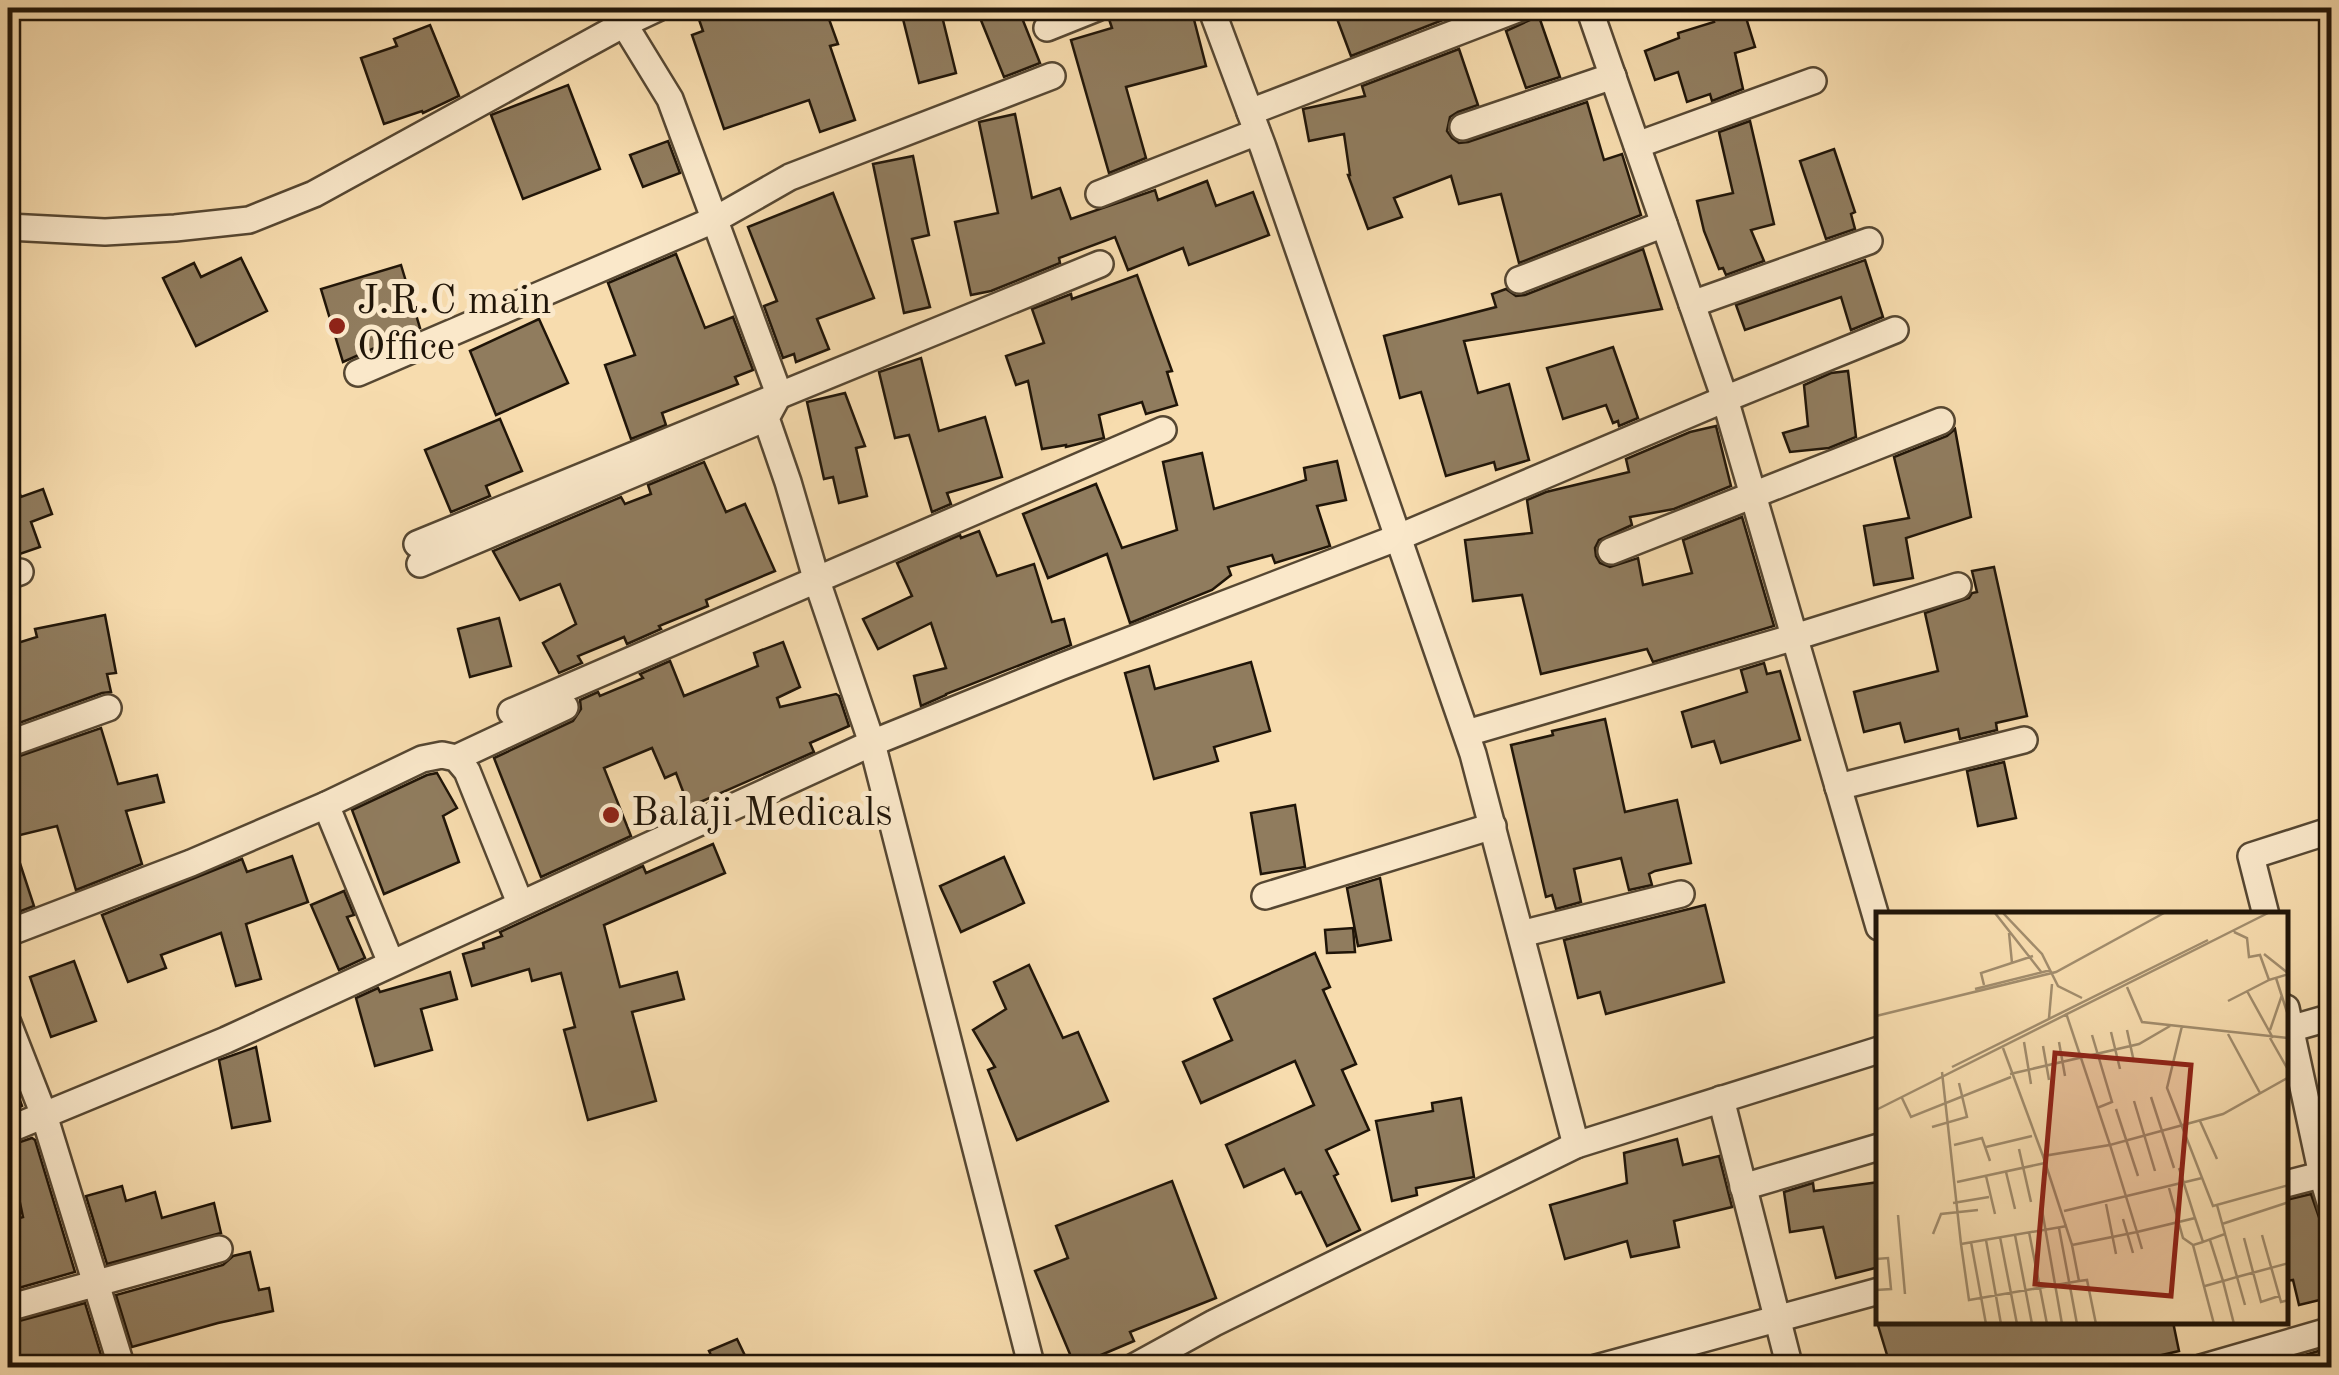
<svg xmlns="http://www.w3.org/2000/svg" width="2339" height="1375" viewBox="0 0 2339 1375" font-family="'Old Standard TT',serif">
  <rect width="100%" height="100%" fill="#f7dcae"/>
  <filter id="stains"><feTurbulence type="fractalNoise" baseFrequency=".002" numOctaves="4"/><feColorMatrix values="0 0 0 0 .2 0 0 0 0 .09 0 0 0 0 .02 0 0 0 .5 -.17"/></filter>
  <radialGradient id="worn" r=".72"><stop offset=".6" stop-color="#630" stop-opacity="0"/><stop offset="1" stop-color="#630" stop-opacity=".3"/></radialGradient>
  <g fill="#907c5e" stroke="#201508" stroke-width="2.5">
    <polygon points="695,8 825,8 838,44 830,46 855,120 820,132 809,100 724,129 692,35 703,31"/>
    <polygon points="916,8 940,8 956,73 919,83 901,11"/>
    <polygon points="976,8 1018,8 1040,63 1004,77"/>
    <polygon points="1138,8 1191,8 1206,66 1126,87 1146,158 1109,173 1071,40 1112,28 1109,19 1111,14"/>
    <polygon points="1333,8 1445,8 1448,18 1351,56"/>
    <polygon points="1536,8 1560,77 1526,88 1506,31 1532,19"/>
    <polygon points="1709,8 1743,8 1755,47 1735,53 1743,89 1712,101 1710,94 1687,102 1678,72 1655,80 1645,51 1679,38 1678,33 1714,22"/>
    <polygon points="430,25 459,96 423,113 422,111 384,124 361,58 397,46 394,39"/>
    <polygon points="1459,49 1478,105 1458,112 1450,117 1447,131 1452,138 1459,143 1468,142 1587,102 1604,160 1622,154 1641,215 1519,263 1501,194 1459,204 1451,176 1394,198 1402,217 1368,229 1348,175 1350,175 1344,134 1309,141 1303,109 1365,96 1362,86"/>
    <polygon points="568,85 600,169 523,199 491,115"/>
    <polygon points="1015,114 1032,198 1060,188 1071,219 1155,190 1158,200 1207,181 1216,206 1253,192 1269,235 1189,265 1183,248 1128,270 1115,237 1059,258 1060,263 991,291 971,295 955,222 998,213 979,122"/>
    <polygon points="1750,121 1774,224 1751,230 1764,261 1726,275 1723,268 1719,269 1704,231 1697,201 1733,193 1719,132"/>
    <polygon points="668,141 680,173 643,187 630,155"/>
    <polygon points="1834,149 1855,212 1851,214 1855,229 1826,239 1800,161"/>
    <polygon points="913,156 929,235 912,239 930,307 904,313 873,164"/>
    <polygon points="833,193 874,298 817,319 829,349 796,362 794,354 783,358 764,306 777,301 748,227"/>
    <polygon points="1643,249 1662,309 1464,341 1478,393 1509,384 1529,460 1496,470 1494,462 1446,476 1421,392 1400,398 1384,336 1496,307 1492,294 1506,289 1516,296 1525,295"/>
    <polygon points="676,254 705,328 733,317 753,370 735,377 738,384 662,413 666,425 631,439 605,365 635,355 608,283"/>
    <polygon points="241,258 267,311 196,346 163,278 194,263 201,277"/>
    <polygon points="1865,260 1883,317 1851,330 1841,297 1745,330 1736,305"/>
    <polygon points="401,265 420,328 343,362 321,289"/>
    <polygon points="1137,275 1172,371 1167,372 1177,405 1146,414 1142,402 1099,415 1104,438 1066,447 1066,445 1042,449 1028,381 1016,385 1006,356 1044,343 1032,309 1071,294 1072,299"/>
    <polygon points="539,319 568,383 496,415 470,351"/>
    <polygon points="1613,347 1638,418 1619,426 1618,421 1613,423 1606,405 1563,419 1547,368"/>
    <polygon points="921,358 939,431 985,417 1002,477 947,493 951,504 932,512 909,435 895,438 879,372"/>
    <polygon points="1848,371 1856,437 1829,448 1790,452 1783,433 1808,426 1804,385 1831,373"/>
    <polygon points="845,393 865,446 856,448 867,496 839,503 833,477 824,479 807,402"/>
    <polygon points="500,419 522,471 486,486 490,496 451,512 425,450"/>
    <polygon points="1716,426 1731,486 1674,509 1630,517 1632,525 1599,540 1595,548 1596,556 1600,563 1610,567 1638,558 1643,585 1692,573 1683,540 1742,517 1774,626 1653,662 1647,649 1541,674 1522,595 1473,601 1465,540 1532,533 1527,500 1546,492 1629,472 1626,459 1690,432"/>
    <polygon points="1955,429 1971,517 1906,538 1913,578 1874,585 1864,526 1909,518 1894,457 1947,436"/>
    <polygon points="1202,453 1214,509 1306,480 1304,468 1337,461 1346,500 1317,506 1330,546 1275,563 1272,555 1228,567 1231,575 1212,590 1130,623 1107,554 1048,578 1023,514 1096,484 1122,548 1177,530 1163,462"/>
    <polygon points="704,462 726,512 745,504 775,571 706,600 708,606 659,626 661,629 627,644 624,637 578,656 582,663 559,673 543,643 576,624 560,584 520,600 493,551 621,497 625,504 651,494 648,485"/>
    <polygon points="8,466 10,466 21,497 43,489 52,514 31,522 40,547 8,558"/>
    <polygon points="979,531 997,576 1034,564 1052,622 1064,619 1071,645 946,694 946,695 921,706 914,676 946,668 931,623 878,649 863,619 912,596 897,563 960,535 961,538"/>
    <polygon points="1994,567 2027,716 1996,723 1997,730 1960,739 1958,729 1905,742 1900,723 1864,732 1854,692 1938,671 1925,613 1969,598 1972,593 1977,592 1972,571"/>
    <polygon points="105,615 116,673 107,674 111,692 102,693 8,727 8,646 37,637 35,629"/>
    <polygon points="499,618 511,666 470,677 458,629"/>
    <polygon points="783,642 800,687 777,698 780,707 836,694 839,696 849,726 810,743 814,752 689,807 676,773 665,778 652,748 604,768 631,836 541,877 494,758 573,721 581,709 580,700 598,692 600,696 643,678 640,674 670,661 684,696 758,666 754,653"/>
    <polygon points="1251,662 1270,731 1214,747 1218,761 1154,779 1125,673 1149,666 1155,689"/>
    <polygon points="1764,663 1767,674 1780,671 1800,740 1721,763 1714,741 1692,747 1682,712 1747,692 1741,670"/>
    <polygon points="1605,719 1625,812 1677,800 1691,863 1655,871 1649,874 1652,885 1629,890 1621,858 1574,869 1581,902 1556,909 1552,895 1546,897 1511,745 1553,735 1552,731"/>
    <polygon points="101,728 118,784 157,775 164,802 126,811 142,864 76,890 57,826 8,838 8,760"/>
    <polygon points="2004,762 2016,818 1978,826 1967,771"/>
    <polygon points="437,773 457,808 443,816 459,862 384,894 352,810 427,775"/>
    <polygon points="1295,805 1305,867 1261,874 1251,813"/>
    <polygon points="12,839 34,906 8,916 8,840"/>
    <polygon points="713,844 725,873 604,925 620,987 677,972 684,999 632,1012 656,1101 588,1120 564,1030 575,1027 561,973 532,981 529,969 472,986 463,954 484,948 483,943 502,936 500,932 643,866 646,873"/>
    <polygon points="292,856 308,902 246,924 261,979 236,986 221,933 161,955 166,968 128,982 102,915 242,859 247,872"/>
    <polygon points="1004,857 1024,903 961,932 940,886"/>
    <polygon points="1380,878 1391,940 1358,946 1347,888"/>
    <polygon points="344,891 354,915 347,917 365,958 339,970 311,905"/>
    <polygon points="1705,905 1724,982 1606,1014 1600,992 1578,998 1564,940"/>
    <polygon points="1353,928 1355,952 1327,953 1325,930"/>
    <polygon points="1315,953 1330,987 1323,990 1356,1064 1342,1070 1369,1130 1326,1150 1338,1174 1334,1176 1360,1230 1327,1246 1301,1192 1296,1194 1284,1169 1244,1187 1226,1145 1314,1105 1295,1061 1201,1103 1183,1062 1232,1040 1214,999"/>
    <polygon points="74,961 96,1021 51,1037 30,977"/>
    <polygon points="1029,965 1063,1038 1078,1032 1108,1101 1017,1140 988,1070 995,1067 973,1030 1006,1009 994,982"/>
    <polygon points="450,972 457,999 421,1009 432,1050 375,1066 356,998 378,988 380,992"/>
    <polygon points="256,1047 270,1121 232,1128 219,1060"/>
    <polygon points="8,1076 11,1076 22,1106 8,1113"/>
    <polygon points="1461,1098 1474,1177 1416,1188 1417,1195 1392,1201 1376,1121 1433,1111 1432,1103"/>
    <polygon points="32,1138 35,1140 75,1272 8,1291 8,1221 23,1217 8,1146"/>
    <polygon points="1677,1139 1683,1165 1719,1156 1732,1207 1674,1221 1679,1247 1631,1257 1627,1241 1565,1259 1550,1205 1627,1183 1624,1153"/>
    <polygon points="1172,1181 1216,1298 1130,1332 1134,1341 1075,1366 1035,1271 1068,1258 1056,1226"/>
    <polygon points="1879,1182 1879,1267 1836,1278 1823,1227 1790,1232 1784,1192 1813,1183 1814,1191"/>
    <polygon points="122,1186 126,1201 155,1192 162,1218 214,1203 221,1233 107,1264 86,1196"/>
    <polygon points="2311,1194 2320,1220 2332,1225 2332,1297 2299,1305 2293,1280 2286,1281 2286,1200"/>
    <polygon points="250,1252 259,1290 269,1288 273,1311 218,1323 132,1347 116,1295 223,1265 233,1256"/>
    <polygon points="85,1303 105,1368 8,1368 8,1324"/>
    <polygon points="1877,1322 2173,1322 2179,1351 2106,1368 1924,1368 1921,1358 1891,1368"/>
    <polygon points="737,1339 751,1368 717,1368 709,1351"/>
    <polygon points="2332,1347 2332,1368 2261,1368"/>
  </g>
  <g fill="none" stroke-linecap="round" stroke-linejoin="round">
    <defs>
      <g id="street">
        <polyline points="1211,8 1263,147 1473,754 1576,1145"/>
        <polyline points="1589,8 1725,399 1895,330"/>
        <polyline points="1047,28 1097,8"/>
        <polyline points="1250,112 1520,8"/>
        <polyline points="1463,127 1613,76"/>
        <polyline points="1637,145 1813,81"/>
        <polyline points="1099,194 1257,132"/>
        <polyline points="8,227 105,232 175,228 249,220 314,194 624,24 658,8"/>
        <polyline points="1519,280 1664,224"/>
        <polyline points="1692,304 1869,241"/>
        <polyline points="358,373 716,219 790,177 1052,76"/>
        <polyline points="417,544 1100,264"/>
        <polyline points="1611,551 1941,421"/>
        <polyline points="420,564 766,418"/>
        <polyline points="8,576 20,572"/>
        <polyline points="511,712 1163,430"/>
        <polyline points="1467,733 1795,637 1958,586"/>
        <polyline points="8,744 108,708"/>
        <polyline points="456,758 565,707"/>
        <polyline points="1838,787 2024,740"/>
        <polyline points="326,805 391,963"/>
        <polyline points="1265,896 1493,826"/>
        <polyline points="2266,915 2251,856 2332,830"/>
        <polyline points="8,933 191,863 326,805 422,759 442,755 456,758 467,771 520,903"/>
        <polyline points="1521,934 1681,894"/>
        <polyline points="2286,1008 2322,1175 2332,1209"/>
        <polyline points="8,1023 44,1115 122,1368"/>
        <polyline points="2286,1030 2332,1017"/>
        <polyline points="1721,1099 1790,1368"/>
        <polyline points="8,1130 226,1040 872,743 816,578 788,482 766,418 779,394 670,99 624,24 617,8"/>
        <polyline points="2286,1184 2332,1172"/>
        <polyline points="1743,1187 1879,1147"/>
        <polyline points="8,1308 219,1249"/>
        <polyline points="1032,1368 872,743 1060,667 1399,537 1725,399 1879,927"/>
        <polyline points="1132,1368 1214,1323 1576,1145 1879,1050"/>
        <polyline points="1596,1368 1879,1291"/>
        <polyline points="2201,1368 2332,1330"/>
      </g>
    </defs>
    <use href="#street" stroke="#564732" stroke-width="30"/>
    <use href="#street" stroke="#fae8ca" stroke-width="25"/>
  </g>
  <g fill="#8f2418" stroke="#fae8ca" stroke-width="4">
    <circle cx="337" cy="326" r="10"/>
    <circle cx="611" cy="815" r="10"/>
  </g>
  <g text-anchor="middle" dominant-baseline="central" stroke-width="10" stroke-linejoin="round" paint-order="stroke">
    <g font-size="40" fill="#201508" stroke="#fae8ca" text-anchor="start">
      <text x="357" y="303">J.R.C main<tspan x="357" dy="46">Office</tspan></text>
      <text x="631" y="815">Balaji Medicals</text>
    </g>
  </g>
  <g transform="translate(1876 912)">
    <rect width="412" height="412" fill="#f7dcae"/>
    <path fill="none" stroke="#a18c6c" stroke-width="2.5" d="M119 1 166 61M127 1 166 42 182 74 206 86M358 20 371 26 373 45 384 43 393 68 413 62M133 21 136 51M388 42 413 62M400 66 411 100M108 73 105 61 157 44M251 75 266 110 413 126M99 77 175 58M371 79 397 126M352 89 393 68M190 101 234 233 347 202 413 165M0 104 180 60 288 1M173 106 176 72M306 114 291 176 337 294 413 273M251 118 258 150M394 118 406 83M235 120 244 157M352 122 384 181M216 123 236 190 221 196M394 126 411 156M148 130 155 172M183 130 189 164M167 134 173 168M127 136 167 244 234 233 261 320 196 333 167 244M76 155 332 28M66 160 85 332 191 314M134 162 263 132 294 114M275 185 298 256M26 186 35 205 135 165M258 189 279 259M240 197 262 264M0 198 392 1M324 209 341 247M56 215 91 205 83 171M78 233 106 226 114 249M110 235 156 224M143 237 155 290M130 260 139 297M110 264 119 302M81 270 169 251M293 276 307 326 317 333M77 291 113 285M230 292 240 342M166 298 186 412M188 299 326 266M22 303 29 382M319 306 327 330 349 322 341 293M247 307 257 341M346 312 413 290M183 316 201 412M153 320 171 412M57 322 65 302 102 298M349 322 361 365 347 369 358 412M139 323 156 412M386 323 405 390 413 388M124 325 141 412M368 326 385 390 403 384M110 328 125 412M95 330 110 412M327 330 317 333 338 412M85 332 93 388 203 369 196 333M266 337 261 320 319 306 303 256M0 347 12 346 15 377 0 378M203 369 211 368 220 412M329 374 347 369 334 328M369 393 361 365 413 351"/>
    <path fill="#8f2418" fill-opacity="0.15" stroke="#8f2418" stroke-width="5" d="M179 141 315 153 295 384 159 372Z"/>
    <rect width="412" height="412" fill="none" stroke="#201508" stroke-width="5"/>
  </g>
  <rect width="2339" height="1375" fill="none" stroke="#f7dcae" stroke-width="40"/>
  <rect x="10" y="10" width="2319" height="1355" fill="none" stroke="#201508" stroke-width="5"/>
  <rect x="20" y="20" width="2299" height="1335" fill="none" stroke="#201508" stroke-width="2.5"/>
  <rect width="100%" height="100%" filter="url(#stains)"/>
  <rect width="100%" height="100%" fill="url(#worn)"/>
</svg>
